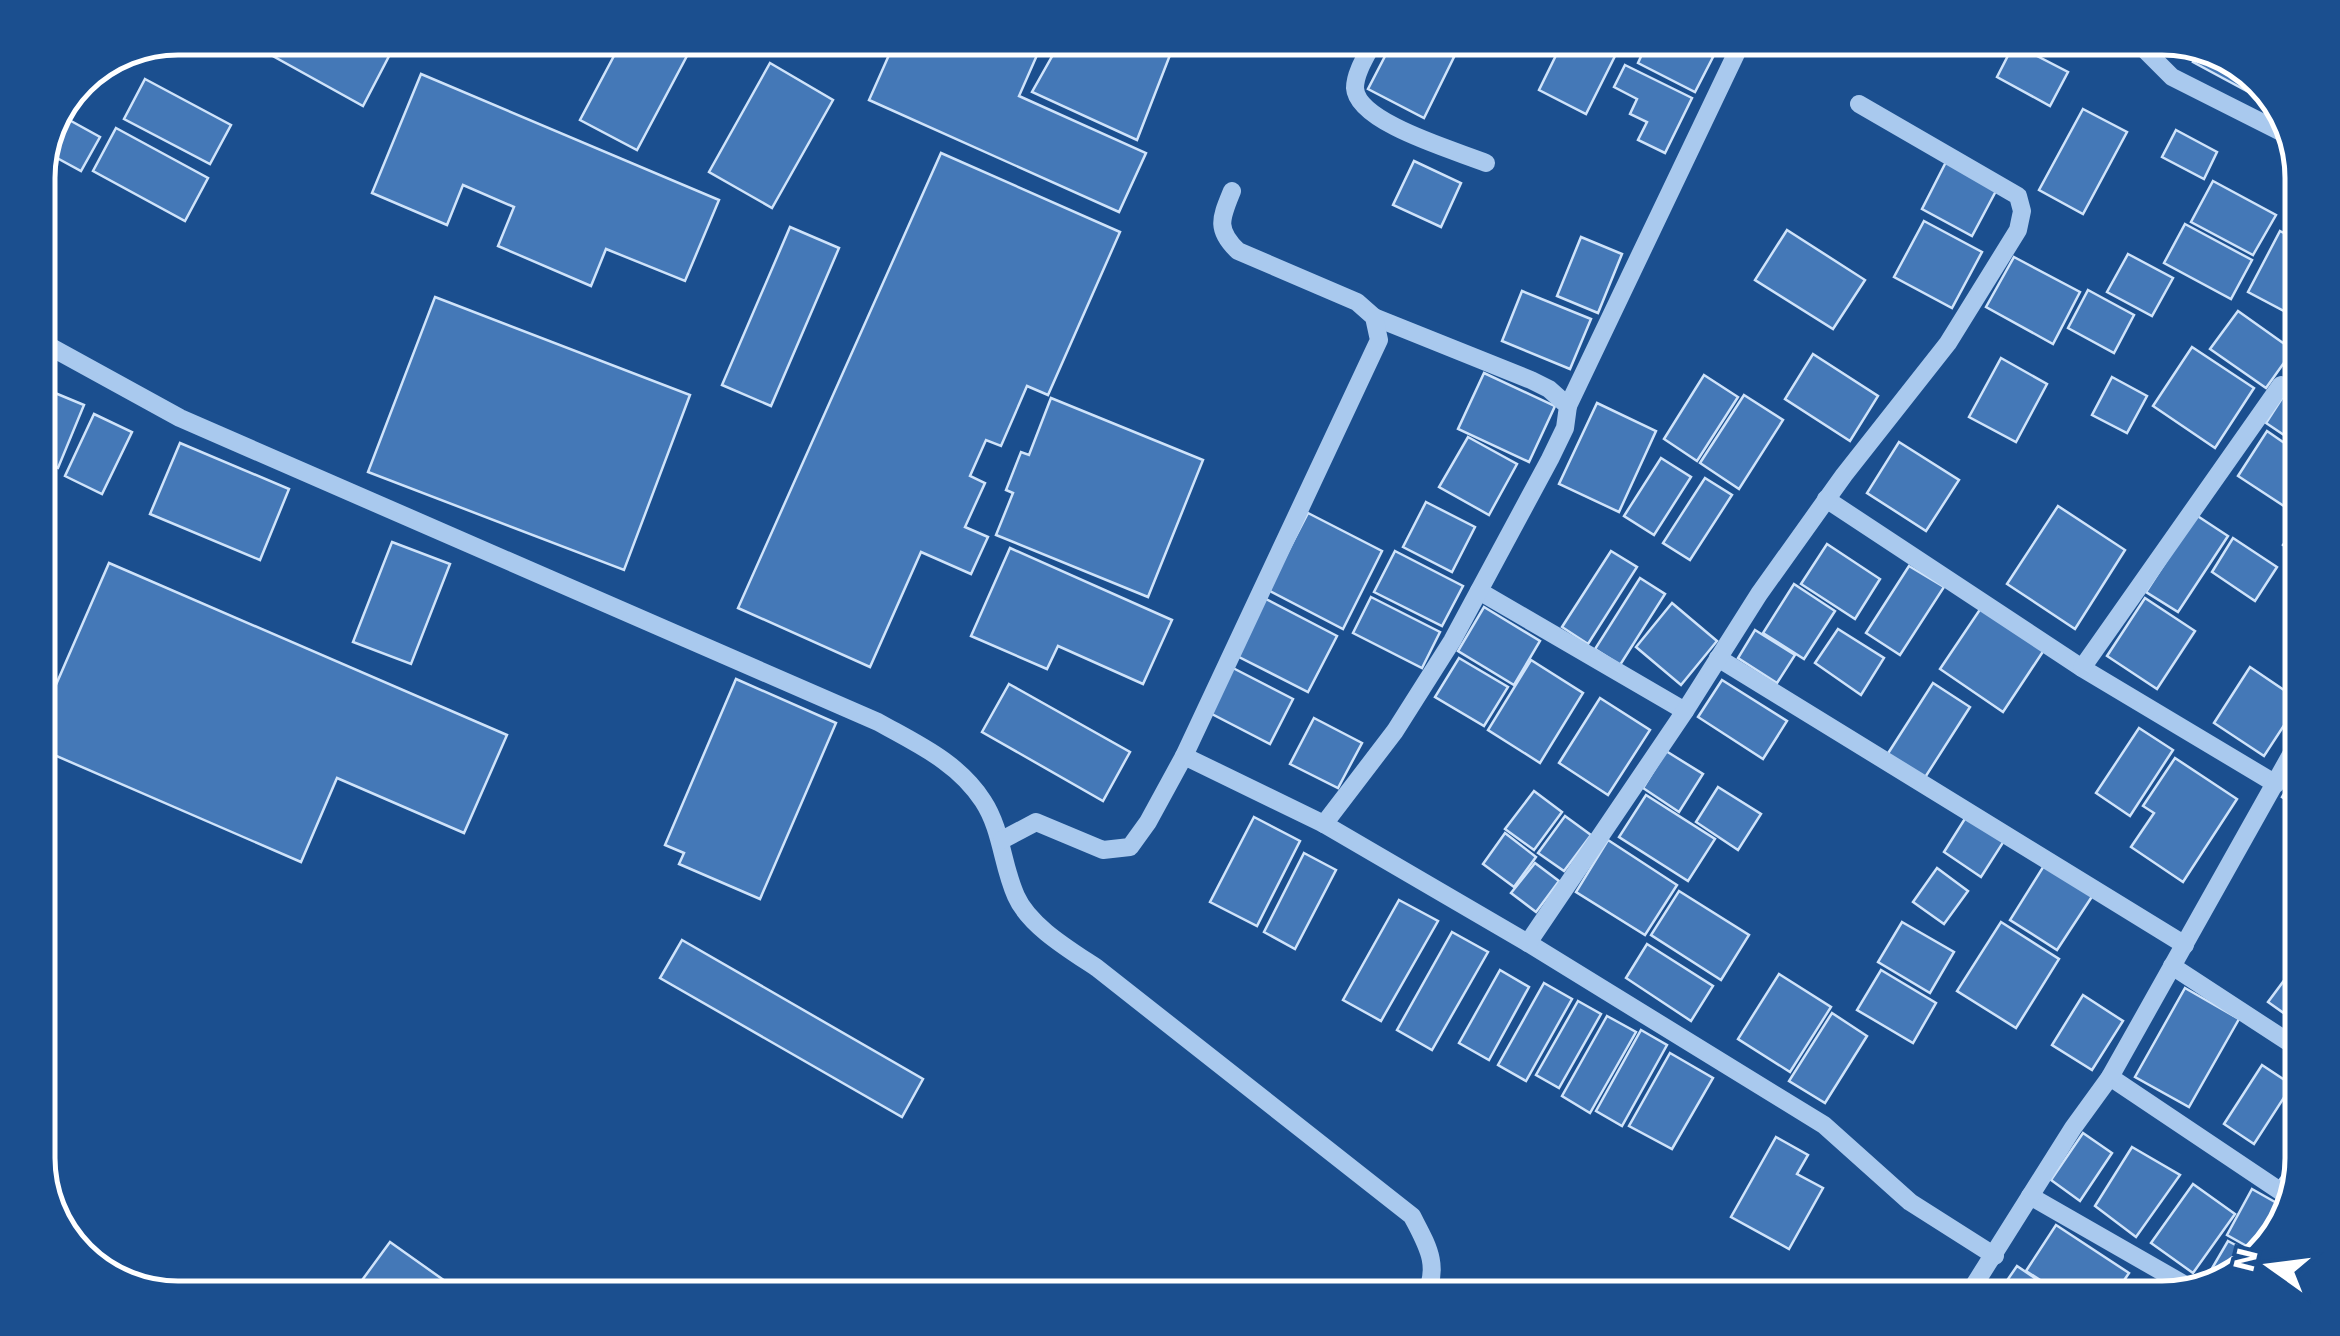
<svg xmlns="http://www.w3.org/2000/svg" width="2340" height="1336" viewBox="0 0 2340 1336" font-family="'DejaVu Sans',sans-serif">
  <rect width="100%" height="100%" fill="#1b4f8f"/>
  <g fill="#4478b7" stroke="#cfe3fa" stroke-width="2.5">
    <polygon points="188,37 222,37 214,52"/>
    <polygon points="257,37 399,37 363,106 253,45"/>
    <polygon points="624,37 697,37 637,150 580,120"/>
    <polygon points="897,37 1045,37 1019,96 1146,153 1119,212 869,100"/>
    <polygon points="1063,37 1177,37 1137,140 1032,92"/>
    <polygon points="1395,37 1416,37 1454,57 1424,118 1368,89"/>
    <polygon points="1433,37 1459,37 1454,48"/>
    <polygon points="1565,37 1589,37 1617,52 1586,114 1539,90"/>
    <polygon points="1650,37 1673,37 1713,57 1695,92 1638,63"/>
    <polygon points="2014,44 2068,72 2050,106 1997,77"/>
    <polygon points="2201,48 2232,56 2279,100 2282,110 2193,62"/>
    <polygon points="770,63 833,100 772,208 709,172"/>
    <polygon points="1625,65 1692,98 1665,153 1638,140 1647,122 1630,114 1637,99 1614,87"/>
    <polygon points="421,74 719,200 685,281 606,249 591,286 498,246 514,207 463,185 447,225 372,193"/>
    <polygon points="145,79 231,125 210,164 124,119"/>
    <polygon points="2083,109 2127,132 2083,214 2039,190"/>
    <polygon points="62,116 100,137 81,171 46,152"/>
    <polygon points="116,128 208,178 185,221 93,171"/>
    <polygon points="2176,130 2217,152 2204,179 2162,157"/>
    <polygon points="941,153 1120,232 1048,395 1027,386 1001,446 986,440 970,476 985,483 965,527 988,537 971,574 921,552 870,667 738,608"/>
    <polygon points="1414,161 1461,183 1441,227 1393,205"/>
    <polygon points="1946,162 1997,189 1972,236 1922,209"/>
    <polygon points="2213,181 2276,215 2253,255 2191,222"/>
    <polygon points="1924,221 1982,252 1952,308 1894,277"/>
    <polygon points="2185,224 2252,260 2231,299 2164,263"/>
    <polygon points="790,227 839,248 771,406 722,385"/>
    <polygon points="1787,230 1865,280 1833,329 1755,280"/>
    <polygon points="2280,231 2302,243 2302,277 2284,311 2248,292"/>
    <polygon points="1581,237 1622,254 1598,313 1557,296"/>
    <polygon points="2128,254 2173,278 2152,316 2107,292"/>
    <polygon points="2014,257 2080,292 2053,344 1986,307"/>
    <polygon points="2088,290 2134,315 2114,353 2068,328"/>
    <polygon points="1522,291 1591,319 1570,369 1502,341"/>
    <polygon points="435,297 690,395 624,570 368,472"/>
    <polygon points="2238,311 2293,350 2266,388 2210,349"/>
    <polygon points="2192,347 2254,388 2215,448 2153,406"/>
    <polygon points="1813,354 1878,396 1850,441 1785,399"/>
    <polygon points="2001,358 2047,384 2016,442 1969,417"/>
    <polygon points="2301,369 2302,370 2302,447 2266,423"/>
    <polygon points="1484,373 1555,406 1529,462 1458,429"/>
    <polygon points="1704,375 1738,397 1697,461 1664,439"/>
    <polygon points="2112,377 2147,396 2127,433 2092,415"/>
    <polygon points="43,388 84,405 58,468 38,460 38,402"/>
    <polygon points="1744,395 1783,420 1739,489 1700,463"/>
    <polygon points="1051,398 1203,460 1148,597 996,535 1013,493 1006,490 1021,452 1029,455"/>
    <polygon points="1597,403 1656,431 1619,512 1559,484"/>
    <polygon points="94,414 132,432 102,494 65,476"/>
    <polygon points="2267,431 2302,455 2302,497 2293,512 2238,476"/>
    <polygon points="1468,437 1517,464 1489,515 1439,487"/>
    <polygon points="1899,442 1959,480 1926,531 1867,493"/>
    <polygon points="180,443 289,489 260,560 150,514"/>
    <polygon points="1661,458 1691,477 1654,535 1624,516"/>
    <polygon points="1705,478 1732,495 1690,560 1663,543"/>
    <polygon points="1426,502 1475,527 1452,572 1403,547"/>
    <polygon points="2058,506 2125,550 2075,629 2007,584"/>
    <polygon points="1308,513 1382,551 1343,629 1268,590"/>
    <polygon points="2196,515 2228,536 2178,612 2146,592"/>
    <polygon points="2302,517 2302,559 2283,545"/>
    <polygon points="2233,538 2277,567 2255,601 2212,572"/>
    <polygon points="392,542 450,564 411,664 353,642"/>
    <polygon points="1827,544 1880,579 1855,619 1801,584"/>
    <polygon points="1010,548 1172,620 1143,684 1058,646 1047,669 971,636"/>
    <polygon points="1395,551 1463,586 1442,626 1374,592"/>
    <polygon points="1611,551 1637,567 1588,644 1562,627"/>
    <polygon points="109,563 507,735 464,833 337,778 301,862 38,748 38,726"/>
    <polygon points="1909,566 1944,587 1900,655 1866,633"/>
    <polygon points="1640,578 1665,594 1620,665 1595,649"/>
    <polygon points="1794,584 1835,611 1804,659 1763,633"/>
    <polygon points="1371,597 1440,632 1422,668 1353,633"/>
    <polygon points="1264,598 1337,636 1308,692 1235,655"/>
    <polygon points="2145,598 2195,631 2157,689 2107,656"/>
    <polygon points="1672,603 1717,641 1681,685 1636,647"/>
    <polygon points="1484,607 1540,641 1514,685 1458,651"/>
    <polygon points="1981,608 2044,650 2003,712 1940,669"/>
    <polygon points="1838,629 1884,658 1861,695 1815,663"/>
    <polygon points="1755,630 1795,655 1777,683 1738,658"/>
    <polygon points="1459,658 1508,687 1484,726 1435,697"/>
    <polygon points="1531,660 1583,693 1540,763 1488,730"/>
    <polygon points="1231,667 1293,699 1270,744 1208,712"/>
    <polygon points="2250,667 2300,701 2264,756 2214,723"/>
    <polygon points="736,679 836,723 760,899 679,864 684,853 665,845"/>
    <polygon points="1722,680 1787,721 1763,759 1698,717"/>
    <polygon points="1933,683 1970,707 1924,779 1887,755"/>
    <polygon points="1009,684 1130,752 1103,801 982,732"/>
    <polygon points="1600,698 1650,730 1608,795 1559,763"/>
    <polygon points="1314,718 1362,743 1338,788 1290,764"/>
    <polygon points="2139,728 2173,750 2130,816 2096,793"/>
    <polygon points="1666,751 1703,774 1679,812 1643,788"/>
    <polygon points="2175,758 2237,799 2183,882 2131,847 2154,813 2143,806"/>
    <polygon points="2302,764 2302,810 2282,797"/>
    <polygon points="1718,787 1761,814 1738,850 1696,822"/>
    <polygon points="1534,791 1562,812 1534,850 1505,829"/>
    <polygon points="1646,795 1715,839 1688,881 1619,837"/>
    <polygon points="1565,816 1591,835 1564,871 1538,853"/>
    <polygon points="1254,817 1300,841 1257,926 1210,902"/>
    <polygon points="1966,817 2004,841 1981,877 1944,852"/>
    <polygon points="1505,833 1536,857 1514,887 1483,864"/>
    <polygon points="1608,840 1677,885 1645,935 1576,892"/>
    <polygon points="1304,853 1336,870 1295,949 1264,932"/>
    <polygon points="1535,863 1559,881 1536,912 1511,893"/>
    <polygon points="2045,864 2093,895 2057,950 2010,920"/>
    <polygon points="1937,868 1968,891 1944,924 1913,902"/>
    <polygon points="1679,891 1749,935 1721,980 1651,935"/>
    <polygon points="1399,900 1438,921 1381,1021 1343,1000"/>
    <polygon points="1902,922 1954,952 1930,993 1878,962"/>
    <polygon points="2001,922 2059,959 2016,1028 1957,991"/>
    <polygon points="1452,932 1488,952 1432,1050 1397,1030"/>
    <polygon points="682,940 923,1079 902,1117 660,978"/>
    <polygon points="1647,944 1713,986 1691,1021 1626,978"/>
    <polygon points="2294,967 2302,973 2302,1026 2268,1002"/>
    <polygon points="1500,970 1529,987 1489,1060 1459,1043"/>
    <polygon points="1881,970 1936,1003 1913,1043 1857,1010"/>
    <polygon points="1779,974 1831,1007 1790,1072 1738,1039"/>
    <polygon points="1544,983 1572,999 1526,1081 1498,1065"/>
    <polygon points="2185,988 2239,1019 2189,1107 2135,1077"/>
    <polygon points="2083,995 2123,1021 2092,1070 2052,1045"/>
    <polygon points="1578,1001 1601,1014 1559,1088 1536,1075"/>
    <polygon points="1832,1013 1867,1036 1825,1103 1789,1081"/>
    <polygon points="1607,1016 1636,1032 1590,1113 1562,1096"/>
    <polygon points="1641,1030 1667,1045 1622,1126 1596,1111"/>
    <polygon points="1670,1053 1713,1078 1672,1149 1629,1126"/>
    <polygon points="2262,1065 2292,1085 2254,1144 2224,1124"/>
    <polygon points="2083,1133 2112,1153 2080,1201 2051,1180"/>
    <polygon points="1776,1137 1808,1155 1797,1174 1823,1188 1789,1249 1731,1217"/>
    <polygon points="2132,1147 2180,1175 2136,1237 2095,1206"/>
    <polygon points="2302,1148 2302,1159 2294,1192 2279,1181"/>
    <polygon points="2193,1184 2235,1214 2193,1273 2151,1243"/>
    <polygon points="2252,1189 2289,1210 2284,1228 2259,1253 2227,1235"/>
    <polygon points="2056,1225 2129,1273 2112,1298 2068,1298 2026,1271"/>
    <polygon points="2228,1241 2256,1256 2233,1279 2210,1286 2204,1282"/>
    <polygon points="390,1242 469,1298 349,1298"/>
    <polygon points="2017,1266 2054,1291 2049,1298 1995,1298"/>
    <polygon points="2149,1281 2171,1296 2138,1298"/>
  </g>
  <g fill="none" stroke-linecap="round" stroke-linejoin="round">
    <g stroke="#a9c9ee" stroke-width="18">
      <path d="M1376 37C1369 52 1355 71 1355 88 1357 123 1457 151 1486 163"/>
      <polyline points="2144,37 2146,51 2172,77 2291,137"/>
      <path d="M38 340 180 418 878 722C917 744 958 762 983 801 1002 830 1002 865 1016 896 1029 926 1070 950 1097 968L1412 1216C1427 1245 1441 1266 1424 1298"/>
      <polyline points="1568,406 1744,37"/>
      <polyline points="1826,499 2082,668 2276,784"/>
      <polyline points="1479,591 1685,711"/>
      <polyline points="1718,658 2185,945"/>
      <polyline points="2082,668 2281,385"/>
      <polyline points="1184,756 1324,824 1528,943 1824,1125 1910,1202 1995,1256"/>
      <polyline points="1324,824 1395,731 1452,641 1550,459 1565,428 1568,406 1549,389 1531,380 1374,317"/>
      <path d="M1002 840 1036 822 1103 850 1130 847 1148 822 1184 756 1379 340 1374 317 1357 302 1238 251C1215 229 1221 218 1232 191"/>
      <polyline points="1528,943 1685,711 1759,594 1844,475 1948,343 2018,230 2022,211 2018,196 1859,104"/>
      <polyline points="2172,966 2302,1051"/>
      <polyline points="2110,1077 2292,1199"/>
      <polyline points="2030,1196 2194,1290"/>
      <polyline points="1966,1298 2073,1128 2110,1077 2302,735"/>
    </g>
  </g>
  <path d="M0 0H2340V1336H0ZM178 55H2162A123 123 0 0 1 2285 178V1158A123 123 0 0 1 2162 1281H178A123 123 0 0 1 55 1158V178A123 123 0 0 1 178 55Z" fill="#1b4f8f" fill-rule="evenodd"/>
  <path fill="none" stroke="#fff" stroke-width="5" d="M178 55H2162A123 123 0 0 1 2285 178V1158A123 123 0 0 1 2162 1281H178A123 123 0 0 1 55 1158V178A123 123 0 0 1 178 55Z"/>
  <g transform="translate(2270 1266) rotate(284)" stroke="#1b4f8f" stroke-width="8" paint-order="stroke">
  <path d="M0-8L18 38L0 25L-18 38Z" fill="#ffffff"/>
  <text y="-15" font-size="28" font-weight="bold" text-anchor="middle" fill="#ffffff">N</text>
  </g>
</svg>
